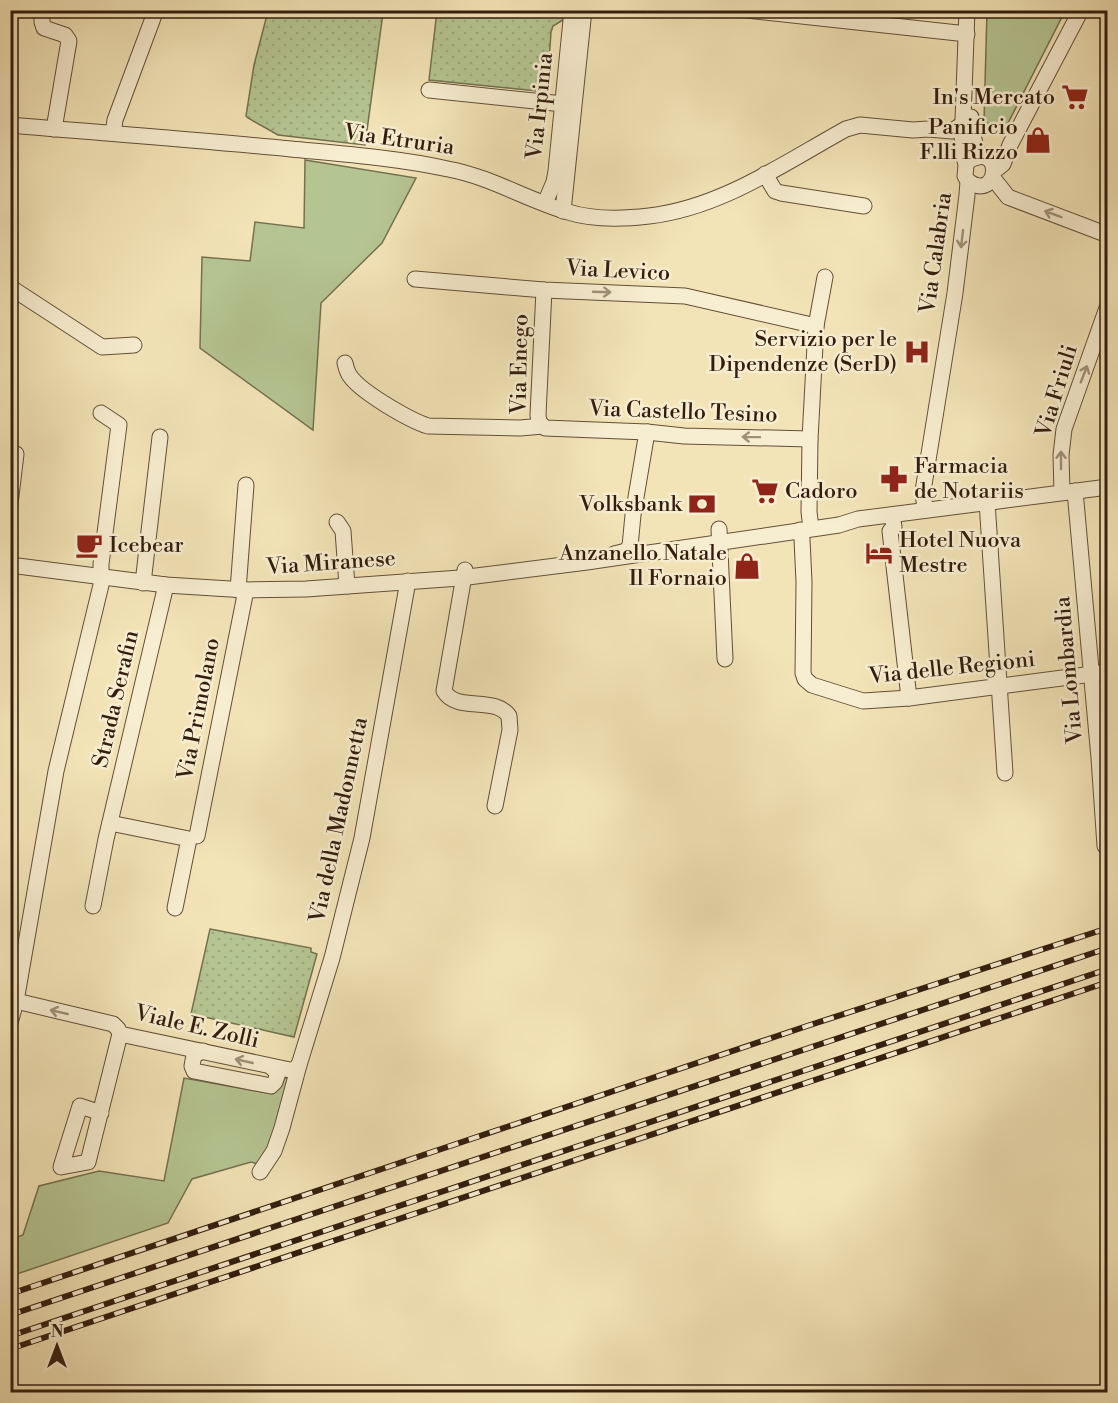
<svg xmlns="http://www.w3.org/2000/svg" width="1118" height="1403" viewBox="0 0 1118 1403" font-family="'Libre Bodoni',serif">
  <defs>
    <pattern id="grass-dots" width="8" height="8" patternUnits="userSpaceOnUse" patternTransform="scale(1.5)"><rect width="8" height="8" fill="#b5c592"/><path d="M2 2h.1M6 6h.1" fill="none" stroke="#9ca97d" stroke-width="1.8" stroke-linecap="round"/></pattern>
  </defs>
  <rect width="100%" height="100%" fill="#f3e4b7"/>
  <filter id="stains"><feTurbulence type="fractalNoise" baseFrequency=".00333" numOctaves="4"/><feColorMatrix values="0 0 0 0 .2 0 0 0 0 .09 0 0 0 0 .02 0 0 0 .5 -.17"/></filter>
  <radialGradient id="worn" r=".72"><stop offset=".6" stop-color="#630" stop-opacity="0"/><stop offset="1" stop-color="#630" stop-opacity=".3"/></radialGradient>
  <g fill="url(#grass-dots)" stroke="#747150" stroke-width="1.5">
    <polygon points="374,10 383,13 365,145 278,135 248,118 246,116 254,65 268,11"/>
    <polygon points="437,11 564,11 563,20 553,26 551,32 547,92 429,80"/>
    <polygon points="210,929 311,948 311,952 317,954 294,1037 191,1014"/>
  </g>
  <g fill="#b5c592" stroke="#747150" stroke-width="1.5">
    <polygon points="987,11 1065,11 1003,133 984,121"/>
    <polygon points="305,160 416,178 382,243 321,303 313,430 200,348 202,257 250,261 255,222 304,228"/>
    <polygon points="284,1077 289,1079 290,1089 261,1165 251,1162 192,1179 168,1223 11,1276 11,1239 23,1235 39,1186 99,1171 164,1181 184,1078 273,1094"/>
  </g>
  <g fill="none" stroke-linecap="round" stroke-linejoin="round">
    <defs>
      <g id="minor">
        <polyline points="42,10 42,22 44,28 65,35 69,41 54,129"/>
        <polyline points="747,10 967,34"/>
        <polyline points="429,90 563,104"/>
        <polyline points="971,117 973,135 978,157"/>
        <path d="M10 125C104 133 197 140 291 149 343 154 397 158 448 169 491 177 527 200 568 212 593 220 623 219 649 216 721 208 784 163 846 129L860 125 913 130 928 129 952 131 963 124"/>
        <polyline points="113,133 115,120 156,10"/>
        <polyline points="994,171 1003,164 1010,145 1081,10"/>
        <polyline points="765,174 775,191 781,193 864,206"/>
        <polyline points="993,178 1008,197 1108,235"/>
        <path d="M968 181C999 203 1004 142 970 160"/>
        <polyline points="545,203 554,182 556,171 572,10"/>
        <polyline points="563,211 584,10"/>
        <polyline points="415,279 544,290 685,296 816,326"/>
        <polyline points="10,287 102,347 134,345"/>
        <polyline points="544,290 538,415 539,422 545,428 647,432 684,436 810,439"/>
        <path d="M345 363C346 367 347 372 350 376 361 392 409 420 428 426L520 428 543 426"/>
        <polyline points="1075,491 1099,758 1105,846"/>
        <polyline points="1062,492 1061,455 1064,429 1108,305"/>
        <polyline points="987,502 1005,773"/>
        <polyline points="10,504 16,454"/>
        <polyline points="925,510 923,491 955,293 967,195 968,181 965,176 966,165 962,148 967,10"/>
        <polyline points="892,515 894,527 890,531 909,698"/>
        <polyline points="337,522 343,531 347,586"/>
        <polyline points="811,528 809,512 810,439 816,326 825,277"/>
        <polyline points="719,529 725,659"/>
        <polyline points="800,530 802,539 804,582 803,673 805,679 812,685 863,701 909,698 1108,672"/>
        <polyline points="614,554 626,551 630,546 633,515 647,432"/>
        <polyline points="10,565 166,585 246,590 306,589 460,578 587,562 839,525 858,519 1108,487"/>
        <path d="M465 570 444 691C457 713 494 695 509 716L510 730 495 806"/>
        <polyline points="143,583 160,437"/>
        <polyline points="238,590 246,485"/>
        <polyline points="110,823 189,839 175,908"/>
        <polyline points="197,836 246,590"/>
        <polyline points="93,906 106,839 166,585"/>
        <polyline points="16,1001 113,1024 118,1029 120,1034 290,1070 295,1069 299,1065"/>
        <polyline points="10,1023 16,1001 56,771 101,585 101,564 119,425 101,413"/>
        <polyline points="203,1051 194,1055 192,1066 194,1071 271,1086 275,1082 278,1073 271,1067"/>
        <polyline points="101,1113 80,1106 61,1167 88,1162 120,1034"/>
        <polyline points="260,1172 274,1151 282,1128 299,1065 332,958 362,838 408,581"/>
      </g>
    </defs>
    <use href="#minor" stroke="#634f38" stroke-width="17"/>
    <use href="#minor" stroke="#f7edd0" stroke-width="15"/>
    <defs>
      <g id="rail">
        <polyline points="10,1294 807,1026 1108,928"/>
        <polyline points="10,1315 1108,948"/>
        <polyline points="10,1336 1108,969"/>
        <polyline points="10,1349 1108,982"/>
      </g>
    </defs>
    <use href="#rail" stroke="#331d0e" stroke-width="6"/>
    <use href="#rail" stroke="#f7edd0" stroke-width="4" stroke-dasharray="11" stroke-linecap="butt"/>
  </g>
  <defs><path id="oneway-shaft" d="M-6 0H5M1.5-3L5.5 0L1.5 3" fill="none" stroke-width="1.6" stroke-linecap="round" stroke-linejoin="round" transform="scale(1.5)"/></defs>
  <g stroke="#9f8f79">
    <use href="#oneway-shaft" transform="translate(1053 214) rotate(-159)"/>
    <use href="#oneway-shaft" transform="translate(962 239) rotate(97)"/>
    <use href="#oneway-shaft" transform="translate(602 292) rotate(2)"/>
    <use href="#oneway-shaft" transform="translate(1084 374) rotate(-69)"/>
    <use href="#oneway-shaft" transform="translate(751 437) rotate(-179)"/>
    <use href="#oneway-shaft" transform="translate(1061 460) rotate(-90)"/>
    <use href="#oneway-shaft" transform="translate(59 1012) rotate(-167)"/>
    <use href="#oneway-shaft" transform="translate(244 1061) rotate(-167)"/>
  </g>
  <defs>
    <symbol id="supermarket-bare" viewBox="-9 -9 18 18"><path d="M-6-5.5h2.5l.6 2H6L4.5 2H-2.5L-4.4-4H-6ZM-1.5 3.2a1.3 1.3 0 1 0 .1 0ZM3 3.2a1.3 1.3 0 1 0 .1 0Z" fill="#8f2418" stroke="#f7edd0" stroke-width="2.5" paint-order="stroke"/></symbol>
    <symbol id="shop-bare" viewBox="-9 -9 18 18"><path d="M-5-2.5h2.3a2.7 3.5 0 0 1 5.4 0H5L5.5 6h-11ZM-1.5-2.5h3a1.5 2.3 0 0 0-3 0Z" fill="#8f2418" stroke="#f7edd0" stroke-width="2.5" paint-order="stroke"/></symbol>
    <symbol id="hospital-bare" viewBox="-9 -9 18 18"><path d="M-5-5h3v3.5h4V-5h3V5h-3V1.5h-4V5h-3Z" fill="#8f2418" stroke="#f7edd0" stroke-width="2.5" paint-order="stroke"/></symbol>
    <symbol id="pharmacy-bare" viewBox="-9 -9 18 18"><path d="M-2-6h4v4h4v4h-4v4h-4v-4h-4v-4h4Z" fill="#8f2418" stroke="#f7edd0" stroke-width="2.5" paint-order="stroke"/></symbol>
    <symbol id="bank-bare" viewBox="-9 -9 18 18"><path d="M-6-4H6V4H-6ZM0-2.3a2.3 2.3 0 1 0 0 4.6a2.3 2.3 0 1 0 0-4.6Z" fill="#8f2418" stroke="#f7edd0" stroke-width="2.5" paint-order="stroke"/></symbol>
    <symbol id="cafe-bare" viewBox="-9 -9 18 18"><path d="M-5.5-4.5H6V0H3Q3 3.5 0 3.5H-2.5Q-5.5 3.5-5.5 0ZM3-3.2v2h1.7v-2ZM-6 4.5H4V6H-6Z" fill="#8f2418" stroke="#f7edd0" stroke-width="2.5" paint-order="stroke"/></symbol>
    <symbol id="hotel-bare" viewBox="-9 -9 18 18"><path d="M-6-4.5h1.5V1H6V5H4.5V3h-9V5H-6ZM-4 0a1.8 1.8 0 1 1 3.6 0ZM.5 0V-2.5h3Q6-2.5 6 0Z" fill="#8f2418" stroke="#f7edd0" stroke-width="2.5" paint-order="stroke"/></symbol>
  </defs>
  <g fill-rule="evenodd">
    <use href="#supermarket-bare" x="1056" y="78" width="38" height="38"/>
    <use href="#shop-bare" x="1019" y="121" width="38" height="38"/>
    <use href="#hospital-bare" x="898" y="333" width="38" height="38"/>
    <use href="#pharmacy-bare" x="875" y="460" width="38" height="38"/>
    <use href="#supermarket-bare" x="746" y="472" width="38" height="38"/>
    <use href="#bank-bare" x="683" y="485" width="38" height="38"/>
    <use href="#cafe-bare" x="70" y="526" width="38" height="38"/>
    <use href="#hotel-bare" x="860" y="534" width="38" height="38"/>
    <use href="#shop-bare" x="728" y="547" width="38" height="38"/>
  </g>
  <g text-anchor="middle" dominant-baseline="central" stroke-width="5" stroke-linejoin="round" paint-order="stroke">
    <g font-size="22" fill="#331d0e" stroke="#f7edd0" text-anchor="end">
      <text x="1055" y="97">In's Mercato</text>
      <text x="1018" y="127">Panificio<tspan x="1018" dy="25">F.lli Rizzo</tspan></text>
      <text x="897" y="339">Servizio per le<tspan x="897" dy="25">Dipendenze (SerD)</tspan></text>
      <text x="914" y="466" text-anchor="start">Farmacia<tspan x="914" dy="25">de Notariis</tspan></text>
      <text x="785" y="491" text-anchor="start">Cadoro</text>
      <text x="682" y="504">Volksbank</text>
      <text x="899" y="540" text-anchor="start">Hotel Nuova<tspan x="899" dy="25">Mestre</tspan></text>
      <text x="109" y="545" text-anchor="start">Icebear</text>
      <text x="727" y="553">Anzanello Natale<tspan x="727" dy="25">Il Fornaio</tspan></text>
    </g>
    <g font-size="22" fill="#331d0e" stroke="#f7edd0">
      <text transform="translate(540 106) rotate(-84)">Via Irpinia</text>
      <text transform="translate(399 140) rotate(8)">Via Etruria</text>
      <text transform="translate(936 253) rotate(-82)">Via Calabria</text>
      <text transform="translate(618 271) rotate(3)">Via Levico</text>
      <text transform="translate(520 364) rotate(-89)">Via Enego</text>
      <text transform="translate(1057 391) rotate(-73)">Via Friuli</text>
      <text transform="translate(683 412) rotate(2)">Via Castello Tesino</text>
      <text transform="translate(331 563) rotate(-4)">Via Miranese</text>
      <text transform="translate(952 668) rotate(-6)">Via delle Regioni</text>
      <text transform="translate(1069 670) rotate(-95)">Via Lombardia</text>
      <text transform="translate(116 699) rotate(-77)">Strada Serafin</text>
      <text transform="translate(199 709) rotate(-79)">Via Primolano</text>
      <text transform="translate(339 820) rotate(-78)">Via della Madonnetta</text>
      <text transform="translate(197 1027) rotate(13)">Viale E. Zolli</text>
    </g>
  </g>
  <rect width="1118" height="1403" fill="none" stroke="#f3e4b7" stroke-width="36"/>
  <rect x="12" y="12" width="1094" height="1379" fill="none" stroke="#331d0e" stroke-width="3"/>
  <rect x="18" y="18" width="1082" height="1367" fill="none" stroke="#331d0e" stroke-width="1.5"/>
  <g transform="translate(57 1346)" stroke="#f7edd0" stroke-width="4.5" paint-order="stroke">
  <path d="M0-4.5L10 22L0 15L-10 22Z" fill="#331d0e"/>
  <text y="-9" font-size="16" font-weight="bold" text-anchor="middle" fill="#331d0e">N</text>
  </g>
  <rect width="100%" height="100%" filter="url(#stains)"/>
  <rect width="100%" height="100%" fill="url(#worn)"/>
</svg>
